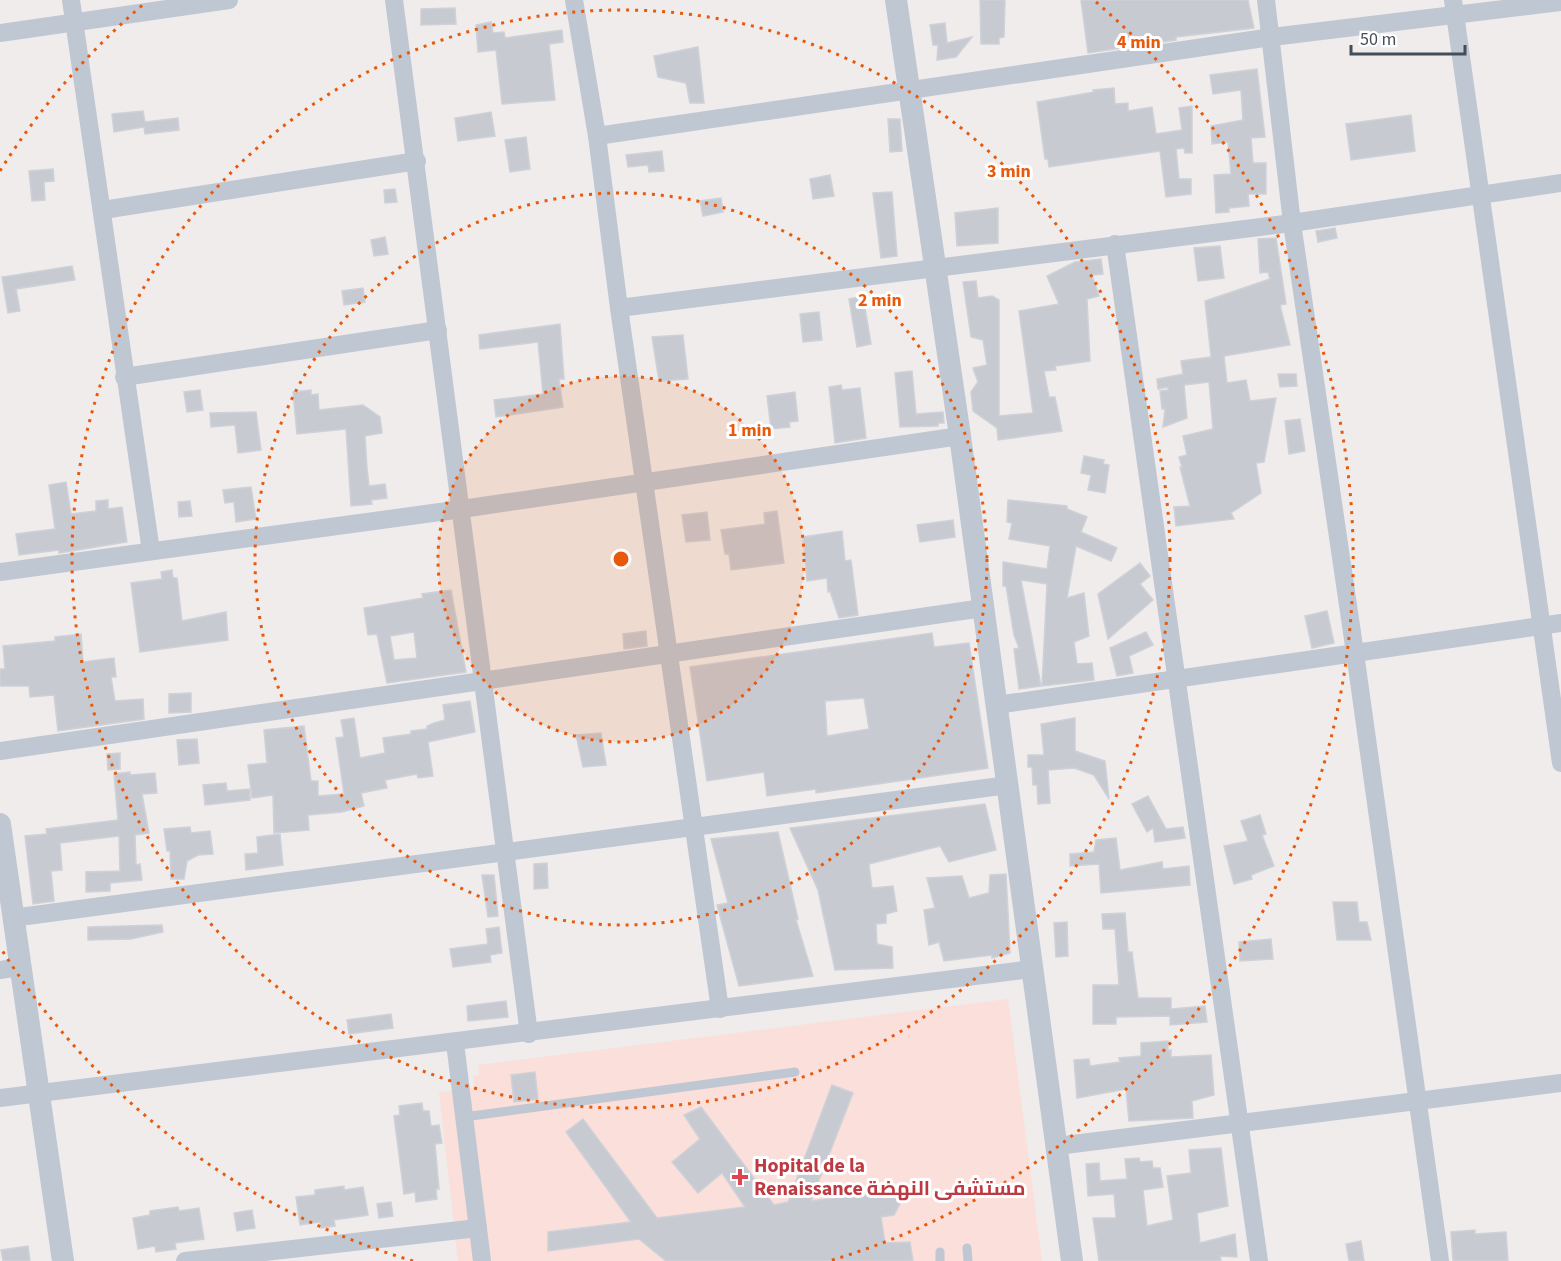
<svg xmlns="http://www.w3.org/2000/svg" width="1561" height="1261" viewBox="0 0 1561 1261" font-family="'Source Sans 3',Cairo,sans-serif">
  <rect width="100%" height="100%" fill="#efeceb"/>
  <polygon fill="#fadfda" points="1008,999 1042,1261 458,1261 439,1092 474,1088 473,1076 479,1075 478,1065"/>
  <g fill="#c8cad2" stroke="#cfd1d8" stroke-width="1.5" fill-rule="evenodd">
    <polygon points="980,0 1005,0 1004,37 999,38 999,44 981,44"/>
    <polygon points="1081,0 1248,0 1254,28 1176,37 1176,40 1088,53"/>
    <polygon points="455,8 456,24 421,25 421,9"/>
    <polygon points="491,22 493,33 504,32 505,38 562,30 563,42 549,44 555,100 502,104 496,50 478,52 476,25"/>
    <polygon points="945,23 947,43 972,37 956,57 937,60 938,45 933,45 930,25"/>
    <polygon points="698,47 704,103 690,103 686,83 658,77 654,56"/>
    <polygon points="1257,69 1265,137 1251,138 1253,163 1266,163 1266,194 1248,194 1249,206 1229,208 1229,212 1216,213 1214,175 1231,174 1228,142 1212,144 1211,126 1243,120 1241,90 1213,94 1210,75"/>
    <polygon points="1114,88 1115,104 1128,103 1128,111 1152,107 1156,134 1182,130 1179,108 1192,106 1192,153 1185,153 1184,148 1176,149 1179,179 1191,179 1191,194 1166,197 1160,151 1049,167 1048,159 1045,159 1037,102 1094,92 1093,90"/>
    <polygon points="143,111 145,122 178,118 179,130 145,134 144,127 114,132 112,114"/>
    <polygon points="491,112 495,136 458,141 455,118"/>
    <polygon points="1411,115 1415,151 1351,160 1346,124"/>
    <polygon points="888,119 900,119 902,151 890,152"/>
    <polygon points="526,137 530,169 510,172 505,140"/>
    <polygon points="662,151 664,171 649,172 648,165 628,167 626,155"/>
    <polygon points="53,169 54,181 44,182 45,200 32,201 29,171"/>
    <polygon points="830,175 834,196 813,199 810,179"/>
    <polygon points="395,189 397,202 385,203 384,190"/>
    <polygon points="892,192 897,256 881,258 873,193"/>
    <polygon points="721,198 723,212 703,216 700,201"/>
    <polygon points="998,208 998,243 957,246 955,213"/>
    <polygon points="1335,228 1337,238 1318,242 1316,231"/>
    <polygon points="385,237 388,254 374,256 371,240"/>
    <polygon points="1276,238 1286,304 1280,305 1290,345 1224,356 1227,383 1246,380 1250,401 1276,398 1264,462 1256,463 1261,493 1231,513 1234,519 1176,526 1174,507 1190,506 1180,467 1182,467 1179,457 1187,455 1183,436 1213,429 1209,382 1184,385 1187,418 1163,427 1165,409 1162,409 1160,391 1168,390 1168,387 1158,389 1157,379 1183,374 1181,361 1211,357 1205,301 1270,279 1268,272 1260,273 1258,239"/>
    <polygon points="1220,246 1224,278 1198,281 1194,248"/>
    <polygon points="1101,259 1103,274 1092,275 1099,296 1087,299 1090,361 1055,366 1056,370 1044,371 1049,397 1055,397 1062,431 998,440 997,428 973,411 971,392 978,382 973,368 987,365 983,340 971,337 963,282 976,281 978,298 992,296 999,300 999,416 1033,413 1019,311 1059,304 1047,276 1075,262"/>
    <polygon points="72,266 75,280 16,289 20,311 8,313 2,277"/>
    <polygon points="363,288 365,302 344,305 342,291"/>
    <polygon points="863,296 871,344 857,347 849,299"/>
    <polygon points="819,312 822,340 803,342 800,314"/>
    <polygon points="560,324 564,379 559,379 563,407 496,417 494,400 543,394 538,342 480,349 479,335"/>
    <polygon points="683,335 688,379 659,381 652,337"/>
    <polygon points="912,371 916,414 943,412 944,423 938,423 938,426 900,427 895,373"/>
    <polygon points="1278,374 1296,374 1297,386 1280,387"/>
    <polygon points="841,385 842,390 860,388 866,438 835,443 829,387"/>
    <polygon points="200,390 203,410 187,412 184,392"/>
    <polygon points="311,390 311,395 318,394 319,410 363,405 380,417 382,433 365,436 367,468 369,486 385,484 387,498 371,500 372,504 351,506 346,429 297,434 293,392"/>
    <polygon points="795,392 798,421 789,422 790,427 771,429 767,396"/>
    <polygon points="256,412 261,450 238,453 235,425 211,427 210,413"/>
    <polygon points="1300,419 1305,451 1289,454 1285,421"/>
    <polygon points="1084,456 1104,460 1103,464 1109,465 1105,493 1088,490 1091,475 1081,473"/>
    <polygon points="66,482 71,514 96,511 96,501 108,500 108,509 122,507 127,542 59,553 59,550 19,555 16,534 55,529 49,485"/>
    <polygon points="251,487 256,519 236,522 234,502 225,503 223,490"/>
    <polygon points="1008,500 1067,506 1067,509 1087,517 1081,532 1117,548 1111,561 1076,546 1067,598 1084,593 1089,636 1074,642 1077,664 1092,663 1094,680 1042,686 1047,584 1021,580 1041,686 1019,689 1014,649 1019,648 1014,635 1006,586 1003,586 1003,562 1047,569 1050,546 1009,539 1012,523 1007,522"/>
    <polygon points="190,501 192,516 179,517 178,502"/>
    <polygon points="777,511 784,563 731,570 729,554 725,554 721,530 765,524 764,513"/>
    <polygon points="707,512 710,540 686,542 682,515"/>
    <polygon points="953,520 955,537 920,542 917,525"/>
    <polygon points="842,531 845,561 851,560 858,615 839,618 830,591 828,592 827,578 807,581 803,537"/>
    <polygon points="1140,563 1150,576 1140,584 1153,600 1108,639 1098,594"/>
    <polygon points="172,570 173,578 177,578 182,621 226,612 228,640 140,652 131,583 162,579 161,572"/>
    <path d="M451 590 466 672 387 683 377 634 368 635 364 608 423 598 422 594ZM414 632 417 658 394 660 390 636Z"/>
    <polygon points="1327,611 1334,643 1312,648 1305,616"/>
    <polygon points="646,631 647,646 624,649 623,634"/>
    <polygon points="1146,632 1153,645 1129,656 1133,673 1117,676 1110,648"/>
    <path d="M932 633 934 647 969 643 988 768 816 793V789L767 796 764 772 707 781 690 667ZM864 698 869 729 827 736 825 701Z"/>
    <polygon points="81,634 83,662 114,658 116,677 111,677 115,701 143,699 144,719 58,731 54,695 30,697 29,686 0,686 0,669 5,669 3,646 55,641 55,637"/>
    <polygon points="191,693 191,712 169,713 169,694"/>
    <polygon points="470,701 475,732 428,742 433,776 418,778 417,774 385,780 387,788 361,793 364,806 342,812 308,815 309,830 274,833 273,795 252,798 248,765 267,763 264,730 304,726 311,781 318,781 318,796 344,794 336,738 344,737 341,720 354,718 360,758 385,753 383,738 411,734 411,731 427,729 427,726 434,723 445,720 443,705"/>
    <polygon points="1075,718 1075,751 1105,761 1109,799 1094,775 1074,768 1048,770 1050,803 1038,804 1037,785 1033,785 1032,767 1028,767 1028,755 1044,755 1041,724"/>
    <polygon points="601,733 606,765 583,767 576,735"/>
    <polygon points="197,739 199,763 179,765 177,740"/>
    <polygon points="120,753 120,769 108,770 107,754"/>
    <polygon points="130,772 130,775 155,773 157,793 142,794 149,833 135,835 136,865 140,864 142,880 110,883 110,891 86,892 86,872 120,871 119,836 60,843 62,870 51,871 54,901 33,904 25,836 47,834 46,829 118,820 114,774"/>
    <polygon points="226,783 227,791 250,789 250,800 205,805 203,785"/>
    <polygon points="1148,796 1166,829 1183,827 1185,838 1155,842 1153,828 1147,832 1132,804"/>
    <polygon points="985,804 996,850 949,862 940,846 869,864 872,888 893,886 897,911 886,914 886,923 876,924 877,944 892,947 893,968 835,970 818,890 790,828"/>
    <polygon points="1260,815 1266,834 1262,835 1274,866 1251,875 1252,879 1234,884 1224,846 1248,841 1241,821"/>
    <polygon points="190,827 191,833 210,831 213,854 198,855 187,861 184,879 171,879 170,851 167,851 164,829"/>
    <polygon points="778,832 798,919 796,920 813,976 739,986 717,905 728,903 711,839"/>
    <polygon points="280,834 283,865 246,870 245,854 258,853 257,837"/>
    <polygon points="1116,838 1120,870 1162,862 1163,869 1189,866 1190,885 1101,893 1099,864 1070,866 1070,854 1094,852 1096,840"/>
    <polygon points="547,863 548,888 534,889 534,864"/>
    <polygon points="1006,874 1010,953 992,958 992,955 944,961 939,942 929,945 924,910 935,908 927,878 962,876 969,898 989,893 990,875"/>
    <polygon points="482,875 494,875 498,916 488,917"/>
    <polygon points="1333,902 1357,902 1359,922 1367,922 1371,940 1337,940"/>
    <polygon points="1125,913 1128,952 1132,952 1138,998 1171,998 1171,1009 1205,1006 1207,1022 1170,1025 1170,1016 1116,1017 1116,1024 1093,1024 1093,985 1119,985 1115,929 1103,929 1102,914"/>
    <polygon points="1067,922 1068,956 1056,957 1054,923"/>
    <polygon points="162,925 163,932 131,939 88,940 88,927"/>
    <polygon points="499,927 502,953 490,955 491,962 453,967 450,949 488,944 486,929"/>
    <polygon points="1271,939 1273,959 1240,961 1239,942"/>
    <polygon points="506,1001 508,1017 468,1021 467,1006"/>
    <polygon points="391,1014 393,1028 349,1034 347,1020"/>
    <polygon points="1168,1041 1168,1051 1171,1050 1171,1057 1211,1055 1214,1095 1192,1101 1193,1118 1129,1121 1126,1089 1077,1098 1074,1060 1089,1059 1090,1066 1120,1062 1119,1058 1141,1056 1141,1043"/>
    <polygon points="535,1072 538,1099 514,1102 511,1075"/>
    <polygon points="832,1085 853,1093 811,1201 902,1188 903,1198 894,1215 881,1217 885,1243 910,1242 913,1261 666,1261 639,1239 548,1251 548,1232 631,1222 566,1132 583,1119 657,1218 745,1207 722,1173 698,1193 672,1162 700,1139 684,1115 701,1107 774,1205 788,1202"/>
    <polygon points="422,1103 423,1111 429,1111 431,1126 439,1125 442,1143 435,1144 439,1189 436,1189 437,1199 416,1202 415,1192 404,1194 394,1116 400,1115 399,1106"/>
    <polygon points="1221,1148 1228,1206 1197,1213 1200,1243 1235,1234 1237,1257 1220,1256 1221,1261 1099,1261 1093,1218 1116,1218 1114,1194 1088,1196 1086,1164 1099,1163 1100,1181 1127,1179 1125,1159 1139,1158 1140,1162 1152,1161 1153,1168 1160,1168 1163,1187 1143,1190 1147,1226 1173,1220 1167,1176 1191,1173 1189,1150"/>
    <polygon points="344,1186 344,1190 363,1187 368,1215 334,1220 335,1226 321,1228 320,1222 300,1225 296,1197 315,1195 315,1190"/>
    <polygon points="391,1202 393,1216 379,1218 377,1204"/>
    <polygon points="178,1207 179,1211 199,1208 204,1239 175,1243 176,1249 156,1252 155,1246 138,1249 133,1218 150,1215 150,1211"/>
    <polygon points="252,1210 255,1228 237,1231 234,1213"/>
    <polygon points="1475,1230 1475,1234 1506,1232 1508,1261 1453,1261 1451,1232"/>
    <polygon points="1361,1241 1364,1261 1349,1261 1346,1244"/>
    <polygon points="28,1246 30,1261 3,1261 1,1250"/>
  </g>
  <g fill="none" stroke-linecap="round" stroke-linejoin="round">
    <g stroke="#bfc7d2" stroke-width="9">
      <polyline points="464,1117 795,1072"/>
      <polyline points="967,1248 968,1261"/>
      <polyline points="940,1252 940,1261"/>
    </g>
    <g stroke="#bfc7d2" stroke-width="18">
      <polyline points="71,0 151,551"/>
      <polyline points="394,0 529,1034"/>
      <polyline points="574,0 597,136 619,308 720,1009"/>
      <polyline points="1266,0 1292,223 1355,653 1440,1261"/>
      <polyline points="1453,0 1561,763"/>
      <polyline points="0,33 229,0"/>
      <polyline points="597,136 1272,37 1561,2"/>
      <polyline points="103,210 417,161"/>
      <polyline points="1115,244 1259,1261"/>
      <polyline points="619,308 1292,223 1561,183"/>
      <polyline points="124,377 438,330"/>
      <polyline points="0,572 462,509 960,436"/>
      <polyline points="997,705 1561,623"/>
      <polyline points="0,751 983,608"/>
      <polyline points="12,918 1008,785"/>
      <polyline points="0,970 19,967"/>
      <polyline points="455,1043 482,1261"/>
      <polyline points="0,1098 1032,969"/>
      <polyline points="1057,1146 1561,1083"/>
      <polyline points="185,1261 478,1228"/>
    </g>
    <g stroke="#bfc7d2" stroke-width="22">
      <polyline points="896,0 960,436 1072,1261"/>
      <polyline points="0,824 63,1261"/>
    </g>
  </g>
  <circle cx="621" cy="559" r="183" fill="#e8590c" fill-opacity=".12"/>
  <g fill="none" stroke="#e8590c" stroke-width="3" stroke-dasharray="3 6">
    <circle cx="621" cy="559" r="183"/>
    <circle cx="621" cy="559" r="366"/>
    <circle cx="621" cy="559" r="549"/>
    <path d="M413 1261A732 732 0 0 1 0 947M0 171A732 732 0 0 1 146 2M1096 2A732 732 0 0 1 829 1261"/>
  </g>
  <path fill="#e0444e" stroke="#fff" stroke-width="2" d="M737 1168h6v6h6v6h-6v6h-6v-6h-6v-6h6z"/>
  <g text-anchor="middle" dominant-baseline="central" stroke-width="6" stroke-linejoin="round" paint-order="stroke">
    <g font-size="20" font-weight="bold" fill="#be3a42" stroke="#fff" text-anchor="start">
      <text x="754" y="1166">Hopital de la<tspan x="754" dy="23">Renaissance مستشفى النهضة</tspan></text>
    </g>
  </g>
  <circle cx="621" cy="559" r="9" fill="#e8590c" stroke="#fff" stroke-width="3"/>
  <g font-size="18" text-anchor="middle" font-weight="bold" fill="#e8590c" stroke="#fff" stroke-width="6" stroke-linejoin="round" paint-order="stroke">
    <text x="1139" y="48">4 min</text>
    <text x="1009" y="177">3 min</text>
    <text x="880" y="306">2 min</text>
    <text x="750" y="436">1 min</text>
  </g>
  <path d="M1351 45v9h114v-9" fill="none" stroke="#444e59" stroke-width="3"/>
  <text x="1360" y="45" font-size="18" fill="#444e59" stroke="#ffffff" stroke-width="4.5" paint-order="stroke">50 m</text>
</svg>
